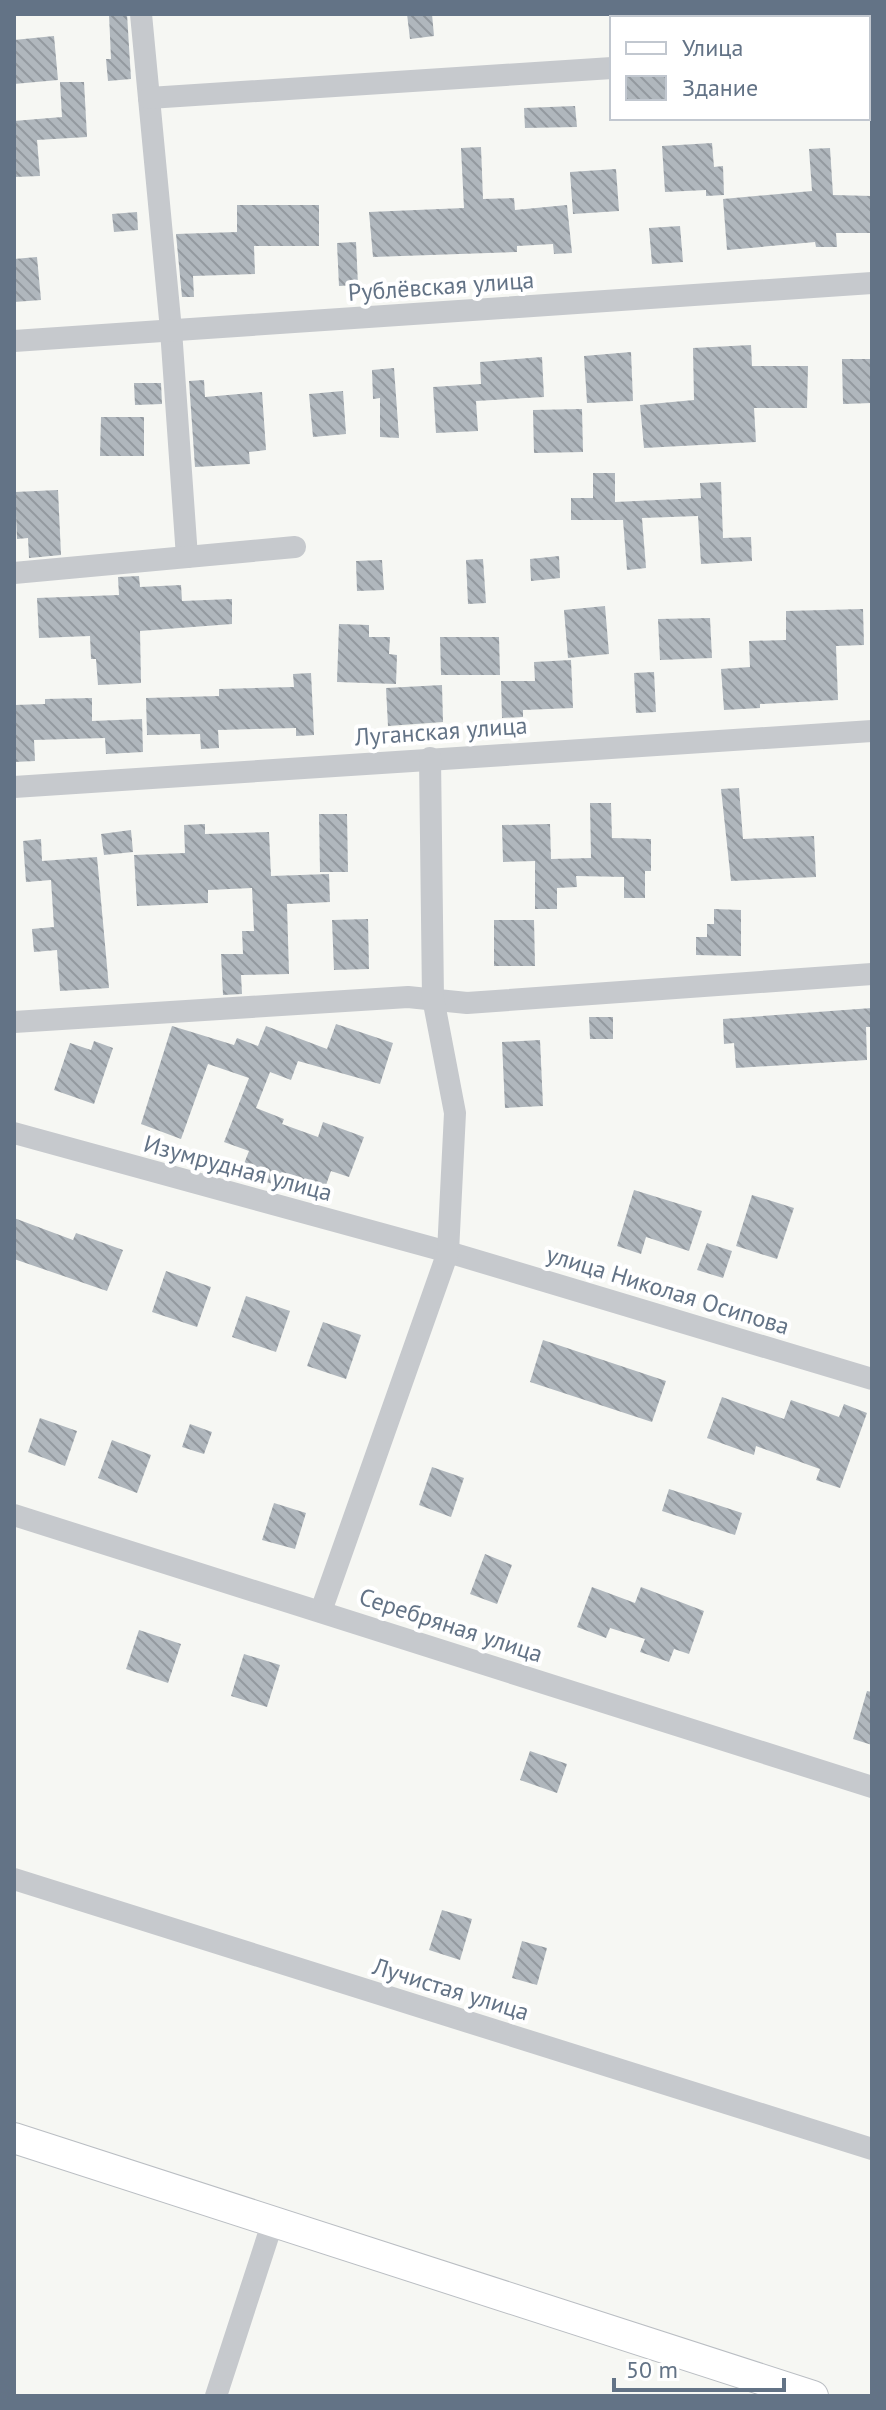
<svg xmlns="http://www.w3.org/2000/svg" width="886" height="2410" viewBox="0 0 886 2410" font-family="'PT Sans',sans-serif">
  <defs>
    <pattern id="building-back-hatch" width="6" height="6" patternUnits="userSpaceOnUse" patternTransform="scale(2)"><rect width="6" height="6" fill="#b0b7bd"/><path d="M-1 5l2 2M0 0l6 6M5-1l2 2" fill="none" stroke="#93999f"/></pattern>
  </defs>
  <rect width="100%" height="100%" fill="#f6f7f3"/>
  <g fill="url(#building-back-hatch)">
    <polygon points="109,14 127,14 131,79 108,81 106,59 111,59"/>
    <polygon points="407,14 432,14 434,36 410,39"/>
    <polygon points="54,36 58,80 14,84 14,40"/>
    <polygon points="60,82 84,82 87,137 37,140 40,176 14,177 14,121 62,117"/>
    <polygon points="575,106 577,127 525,128 524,108"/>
    <polygon points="712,143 714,167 723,166 724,195 706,196 706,190 665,192 662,146"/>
    <polygon points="481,147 483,199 514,198 515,210 567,205 572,253 554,254 553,244 517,246 517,252 373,257 369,212 464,208 461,148"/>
    <polygon points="830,148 833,195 872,196 872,233 836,233 837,247 816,247 815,242 727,250 723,199 812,191 809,149"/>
    <polygon points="616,169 619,211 573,214 570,172"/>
    <polygon points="237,205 319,205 319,246 254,246 255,274 193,276 194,297 182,297 176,234 237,232"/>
    <polygon points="137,212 138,230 114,232 112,214"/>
    <polygon points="680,226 683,262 652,264 649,228"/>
    <polygon points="356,242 358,285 339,286 337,243"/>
    <polygon points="37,257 41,300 14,302 14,259"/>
    <polygon points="751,345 752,366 808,366 807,408 754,408 756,442 644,448 640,405 694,400 693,348"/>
    <polygon points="631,352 633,401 587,403 584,356"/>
    <polygon points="542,357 544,397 476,401 478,431 436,433 433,387 481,384 480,362"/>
    <polygon points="842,359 872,359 872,403 843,404"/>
    <polygon points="394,368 399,438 380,437 380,398 373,399 372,370"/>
    <polygon points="204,380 205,397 262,392 266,450 249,452 250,464 195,467 189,381"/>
    <polygon points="134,383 161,383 162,404 135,405"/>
    <polygon points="343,391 346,434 313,437 309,394"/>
    <polygon points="582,409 583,452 534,453 533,410"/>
    <polygon points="101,417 144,417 144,456 100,456"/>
    <polygon points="593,473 615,473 615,502 701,498 700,483 721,482 723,538 751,537 752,561 701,564 698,516 642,518 646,568 627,570 623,520 571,520 571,498 593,498"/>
    <polygon points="58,490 61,555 29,558 28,538 17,539 15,492"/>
    <polygon points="559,556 560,578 531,581 530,559"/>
    <polygon points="483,559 486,603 468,604 466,560"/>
    <polygon points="382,560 384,590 357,591 356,561"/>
    <polygon points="139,576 140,587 181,585 182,601 232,599 232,624 140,631 141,683 98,685 96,659 91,659 90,636 39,638 37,598 119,595 118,577"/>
    <polygon points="605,606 609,654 568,658 564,610"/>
    <polygon points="863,609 864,645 836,646 838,700 760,704 760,708 724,710 721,669 750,667 749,641 786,640 786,611"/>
    <polygon points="710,618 712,658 660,660 658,619"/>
    <polygon points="339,624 369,625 369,637 390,637 389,654 397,655 396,684 337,682"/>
    <polygon points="440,637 499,637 500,675 441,675"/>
    <polygon points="571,660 573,708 523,710 523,717 502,718 501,681 535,681 534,662"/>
    <polygon points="654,672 656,712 636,713 634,673"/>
    <polygon points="311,673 314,735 296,736 296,728 218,730 219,748 201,749 200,734 147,735 146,698 219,696 219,689 294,687 293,674"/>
    <polygon points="442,685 443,722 388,726 386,688"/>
    <polygon points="92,698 92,721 142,719 143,752 106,754 105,738 34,740 35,761 14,762 14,705 45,704 45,699"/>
    <polygon points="739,788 743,839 814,836 816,877 731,881 721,789"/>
    <polygon points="590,803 611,803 612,838 651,839 651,871 645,871 645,898 624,898 624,877 576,876 577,887 557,888 557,909 535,909 535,861 503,862 502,825 550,824 551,859 591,858"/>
    <polygon points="319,814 347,814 348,872 320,872"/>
    <polygon points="205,824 205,834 269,832 271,876 329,874 330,902 287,904 289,974 241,975 242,994 223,995 221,954 243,954 242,931 254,931 252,888 208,890 208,903 137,906 134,855 185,853 184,825"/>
    <polygon points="131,830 133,852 104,855 101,834"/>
    <polygon points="41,839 42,861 97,857 109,988 60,991 57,950 34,952 32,929 54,927 51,880 26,882 23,841"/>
    <polygon points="714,909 741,910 741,956 696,955 696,937 707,937 707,924 714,924"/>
    <polygon points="368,919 369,969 334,970 332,920"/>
    <polygon points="494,920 534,920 535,966 494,966"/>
    <polygon points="872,1008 872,1027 866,1027 867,1060 736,1068 734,1043 724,1044 723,1019"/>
    <polygon points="589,1017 613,1017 613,1039 590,1039"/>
    <polygon points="336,1024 393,1043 380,1084 298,1061 291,1080 270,1072 256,1108 284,1119 282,1124 318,1137 323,1122 364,1137 349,1177 331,1171 321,1199 240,1174 249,1151 224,1142 249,1078 208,1064 181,1139 141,1124 172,1026 234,1045 237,1038 258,1046 266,1026 327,1049"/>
    <polygon points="540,1040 543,1106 505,1108 502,1042"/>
    <polygon points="94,1041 113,1048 94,1104 54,1090 70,1043 91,1050"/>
    <polygon points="634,1190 702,1211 689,1251 646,1237 641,1254 617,1246"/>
    <polygon points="752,1195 794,1208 777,1259 736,1246"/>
    <polygon points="14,1218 73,1240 76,1233 123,1250 107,1291 14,1259"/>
    <polygon points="707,1243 732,1251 723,1278 697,1270"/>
    <polygon points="166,1271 211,1287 197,1327 152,1312"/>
    <polygon points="246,1296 290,1311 276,1352 232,1337"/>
    <polygon points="323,1322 361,1335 346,1379 307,1366"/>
    <polygon points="543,1340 666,1381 652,1422 530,1382"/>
    <polygon points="722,1397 784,1419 791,1400 839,1417 844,1404 867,1413 840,1488 816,1480 820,1469 756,1446 754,1455 707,1438"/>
    <polygon points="40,1418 77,1431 65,1466 28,1452"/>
    <polygon points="190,1424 212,1432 204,1454 182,1447"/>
    <polygon points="112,1440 151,1455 137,1493 98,1478"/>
    <polygon points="432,1467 464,1478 451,1517 419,1505"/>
    <polygon points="669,1489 742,1513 735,1535 662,1511"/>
    <polygon points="274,1503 306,1513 295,1549 262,1540"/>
    <polygon points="485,1554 512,1565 497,1604 470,1594"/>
    <polygon points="592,1587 635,1603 641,1587 704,1611 689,1654 674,1649 669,1662 640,1652 645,1639 610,1628 606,1638 577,1627"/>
    <polygon points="139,1630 181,1644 168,1683 126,1669"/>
    <polygon points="244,1654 280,1665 267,1707 231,1696"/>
    <polygon points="867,1691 872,1692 872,1745 853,1739"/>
    <polygon points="530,1751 567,1764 557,1793 520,1780"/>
    <polygon points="442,1910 472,1919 460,1960 429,1950"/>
    <polygon points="522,1941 547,1948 537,1985 512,1978"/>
  </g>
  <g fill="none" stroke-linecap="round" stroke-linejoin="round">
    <defs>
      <polyline id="secondary" points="14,2138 813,2396"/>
    </defs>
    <use href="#secondary" stroke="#babec3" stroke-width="32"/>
    <g stroke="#c6c9cd" stroke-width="22">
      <polyline points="141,14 171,330 187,557"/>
      <polyline points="868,55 872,54"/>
      <polyline points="149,98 612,68"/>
      <polyline points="14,341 872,283"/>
      <polyline points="14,573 295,547"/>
      <polyline points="14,787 872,731"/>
      <polyline points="14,1022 408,997 467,1003 872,974"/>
      <polyline points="14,1133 448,1252 872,1379"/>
      <polyline points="14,1515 872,1787"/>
      <polyline points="321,1611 448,1252 455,1113 433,998 430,758"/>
      <polyline points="14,1879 872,2149"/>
      <polyline points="216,2396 273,2221"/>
    </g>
    <use href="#secondary" stroke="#fff" stroke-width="30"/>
  </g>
  <g text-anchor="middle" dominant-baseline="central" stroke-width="8" stroke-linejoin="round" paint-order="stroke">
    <g font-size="24" fill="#637386" stroke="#fff">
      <text transform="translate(441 286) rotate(-4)">Рублёвская улица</text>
      <text transform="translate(441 731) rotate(-4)">Луганская улица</text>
      <text transform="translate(238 1168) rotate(15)">Изумрудная улица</text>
      <text transform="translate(668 1290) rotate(17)">улица Николая Осипова</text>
      <text transform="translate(451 1625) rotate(18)">Серебряная улица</text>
      <text transform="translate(451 1989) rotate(17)">Лучистая улица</text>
    </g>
  </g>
  <rect width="886" height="2410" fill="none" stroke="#637386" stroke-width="32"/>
  <rect x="610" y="16" width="260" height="104" fill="#ffffff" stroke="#c1c7cf" stroke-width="2"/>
  <rect x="626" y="42" width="40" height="12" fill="#ffffff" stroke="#c1c7cf" stroke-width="2"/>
  <text x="682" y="56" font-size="24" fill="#637386">Улица</text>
  <rect x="626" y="76" width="40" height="24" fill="url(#building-back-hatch)" stroke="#c1c7cf" stroke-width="2"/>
  <text x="682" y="96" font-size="24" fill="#637386">Здание</text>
  <path d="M614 2378v12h170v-12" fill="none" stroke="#637386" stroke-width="4"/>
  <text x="626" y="2378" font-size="24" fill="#637386" stroke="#ffffff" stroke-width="6" paint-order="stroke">50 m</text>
</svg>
